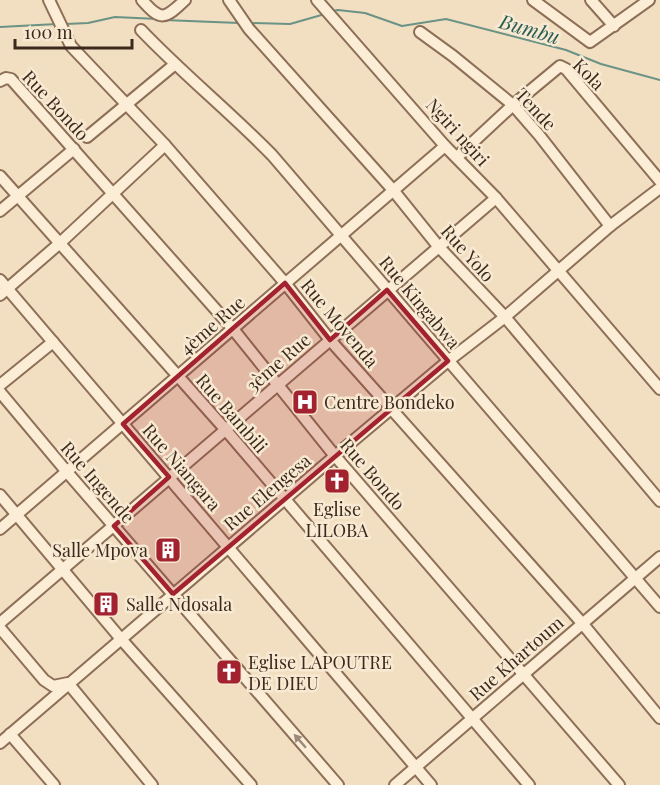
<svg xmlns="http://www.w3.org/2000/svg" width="660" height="785" viewBox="0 0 660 785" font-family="'Playfair Display',serif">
  <rect width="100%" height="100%" fill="#f2dfc2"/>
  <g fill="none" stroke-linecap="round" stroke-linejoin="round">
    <g stroke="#6a9385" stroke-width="2">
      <polyline points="333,11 338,10 365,13 402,26 446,19 566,50 601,64 660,80"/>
      <polyline points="164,20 239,23"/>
      <polyline points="251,23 290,24 325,14"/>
      <polyline points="66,24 88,23 115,17 158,19"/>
      <polyline points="0,27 57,24"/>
    </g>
    <defs>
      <g id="minor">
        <polyline points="49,0 71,46 165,145 285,283 330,340 582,623 660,718"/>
        <path d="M142 0C161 22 165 19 185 0"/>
        <polyline points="229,0 249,29 393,190 438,246 505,317 660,501"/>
        <polyline points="317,0 445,146 496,198 660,389"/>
        <polyline points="533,0 590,42 649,0"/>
        <polyline points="591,0 614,26"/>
        <path d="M141 30C183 74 230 112 272 155L660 607"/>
        <polyline points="420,32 453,56 513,105 539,135 610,226"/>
        <polyline points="0,81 6,78 11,79 233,329 335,456 619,785"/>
        <polyline points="87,137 174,65"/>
        <polyline points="457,157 513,105 560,66 566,69 660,181"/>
        <polyline points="0,176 225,429 529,785"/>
        <polyline points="0,211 74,149"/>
        <polyline points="0,280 431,785"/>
        <polyline points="0,295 60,243 165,145"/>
        <polyline points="0,385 53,342"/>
        <polyline points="0,392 67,472 338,785"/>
        <polyline points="0,495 121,639 251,785"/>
        <polyline points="0,529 445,146"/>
        <polyline points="0,623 496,198"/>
        <polyline points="0,628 44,680 53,686 68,683 152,785"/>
        <polyline points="10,734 54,785"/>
        <polyline points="0,743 335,456 448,361 505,317 610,226 660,188"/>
        <polyline points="395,785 660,557"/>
      </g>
    </defs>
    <use href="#minor" stroke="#8d6f57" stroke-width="14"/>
    <use href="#minor" stroke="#fcedd6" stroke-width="10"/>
  </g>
  <defs><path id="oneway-solid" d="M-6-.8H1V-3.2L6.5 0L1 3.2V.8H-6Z" transform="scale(1.5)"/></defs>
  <use fill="#9c8b7a" href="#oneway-solid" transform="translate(300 741) rotate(-131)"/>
  <path fill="#a2222f" fill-opacity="0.2" stroke="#a2222f" stroke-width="4.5" stroke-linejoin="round" d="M285 283 330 340 387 290 448 361 173 594 114 526 169 477 123 424Z"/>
  <defs>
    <symbol id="hospital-square" viewBox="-11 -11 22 22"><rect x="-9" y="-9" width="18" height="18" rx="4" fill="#a2222f" stroke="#f8ead2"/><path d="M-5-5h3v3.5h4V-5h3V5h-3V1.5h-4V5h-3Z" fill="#fff"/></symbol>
    <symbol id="church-square" viewBox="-11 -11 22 22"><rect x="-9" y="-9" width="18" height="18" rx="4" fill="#a2222f" stroke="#f8ead2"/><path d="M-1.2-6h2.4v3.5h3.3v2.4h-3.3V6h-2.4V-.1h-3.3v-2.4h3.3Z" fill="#fff"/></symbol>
    <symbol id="building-square" viewBox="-11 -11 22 22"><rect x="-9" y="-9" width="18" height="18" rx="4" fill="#a2222f" stroke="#f8ead2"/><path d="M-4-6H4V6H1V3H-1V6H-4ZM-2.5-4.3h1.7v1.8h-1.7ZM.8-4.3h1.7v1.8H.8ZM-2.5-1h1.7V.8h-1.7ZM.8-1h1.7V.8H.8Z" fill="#fff"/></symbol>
  </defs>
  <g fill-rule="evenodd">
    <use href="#hospital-square" x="290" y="387" width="30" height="30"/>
    <use href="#church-square" x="322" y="466" width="30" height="30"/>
    <use href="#building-square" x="153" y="535" width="30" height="30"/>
    <use href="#building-square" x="91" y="589" width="30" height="30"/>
    <use href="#church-square" x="214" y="657" width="30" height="30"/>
  </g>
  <g text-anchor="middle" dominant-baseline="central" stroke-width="5" stroke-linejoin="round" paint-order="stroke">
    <g font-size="18" fill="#3c291d" stroke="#f8ead2">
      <text transform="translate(589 74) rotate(45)">Kola</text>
      <text transform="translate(56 105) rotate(47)">Rue Bondo</text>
      <text transform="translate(536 109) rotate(47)">Tende</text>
      <text transform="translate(458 132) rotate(48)">Ngiri ngiri</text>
      <text transform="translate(468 253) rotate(48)">Rue Yolo</text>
      <text transform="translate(420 302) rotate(50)">Rue Kingabwa</text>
      <text transform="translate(340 323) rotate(50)">Rue Movenda</text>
      <text transform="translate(212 325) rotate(-41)">4ème Rue</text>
      <text transform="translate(278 362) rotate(-41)">3ème Rue</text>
      <text transform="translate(232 413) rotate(49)">Rue Bambili</text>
      <text transform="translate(182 467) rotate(49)">Rue Niangara</text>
      <text transform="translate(373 474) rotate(49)">Rue Bondo</text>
      <text transform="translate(98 482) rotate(49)">Rue Ingende</text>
      <text transform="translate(267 492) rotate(-40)">Rue Elengesa</text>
      <text transform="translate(516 658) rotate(-41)">Rue Khartoum</text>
    </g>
    <g font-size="18" fill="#3c291d" stroke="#f8ead2" text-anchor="start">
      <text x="324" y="402">Centre Bondeko</text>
      <text x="337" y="509" text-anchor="middle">Eglise<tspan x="337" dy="21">LILOBA</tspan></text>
      <text x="148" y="550" text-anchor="end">Salle Mpova</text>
      <text x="126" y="604">Salle Ndosala</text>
      <text x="248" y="662">Eglise LAPOUTRE<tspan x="248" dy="21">DE DIEU</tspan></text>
    </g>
    <g font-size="20" font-style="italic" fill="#2b5d55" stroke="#f8ead2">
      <text transform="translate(530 28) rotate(16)">Bumbu</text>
    </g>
  </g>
  <path d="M15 39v9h117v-9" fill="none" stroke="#3c291d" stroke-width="3"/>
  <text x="24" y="39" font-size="18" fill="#3c291d" stroke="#f8ead2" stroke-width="4.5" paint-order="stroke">100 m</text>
</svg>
